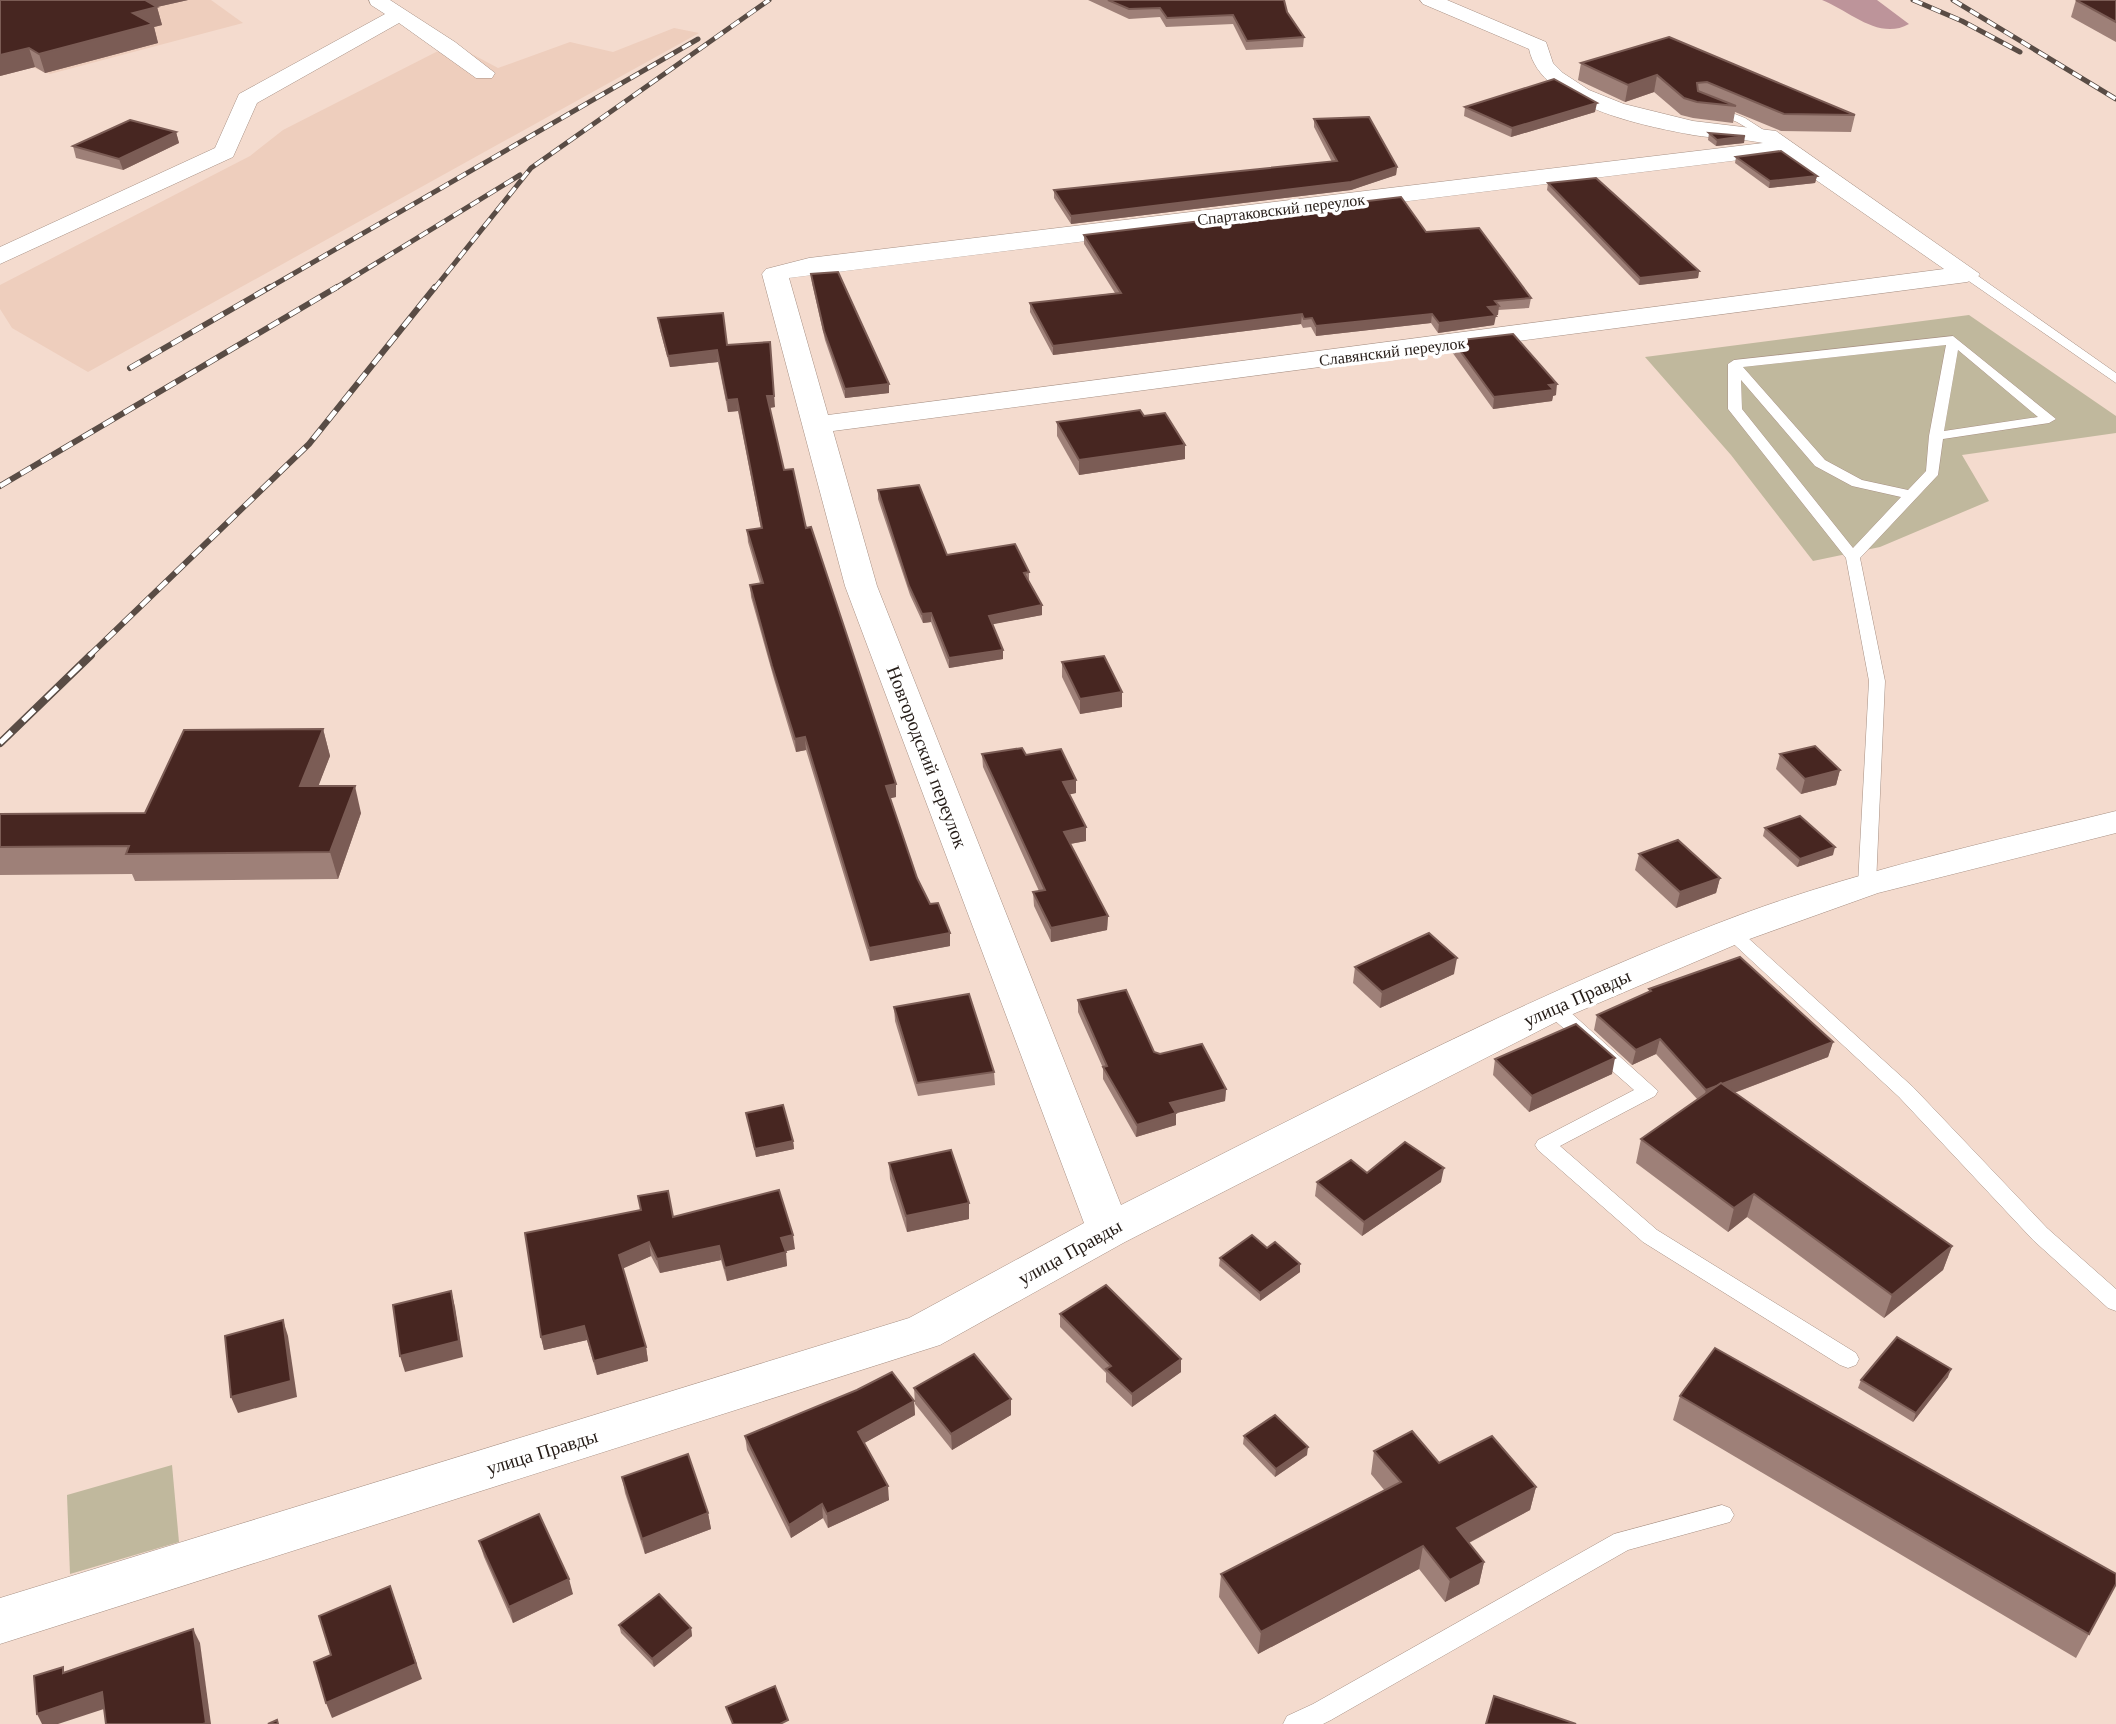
<svg xmlns="http://www.w3.org/2000/svg" width="2116" height="1724" viewBox="0 0 2116 1724" font-family="'Libre Baskerville',serif">
  <rect width="100%" height="100%" fill="#f4dbce"/>
  <g fill="#eecebd">
    <polygon points="0,0 211,0 243,23 50,74 18,62"/>
    <polygon points="674,28 699,33 88,372 12,328 0,309 0,285 250,156 283,130 440,50 457,46 498,68 570,42 613,52"/>
  </g>
  <g fill="#c0b89d">
    <polygon points="1969,315 2116,416 2116,433 1962,455 1989,501 1880,547 1813,561 1731,455 1645,357"/>
    <polygon points="172,1465 179,1542 70,1574 67,1495"/>
  </g>
  <path fill="#bd949a" d="M1822 0H1877L1909 24C1879 41 1850 11 1822 0Z"/>
  <g fill="none" stroke-linecap="round" stroke-linejoin="round">
    <defs>
      <g id="service">
        <polygon points="1712,105 1745,118 1773,136 1764,138 1737,122 1708,110 1708,106"/>
        <polygon points="1963,271 1971,271 2116,373 2116,383 1963,277"/>
        <path d="M1953 336 2056 419 2049 423 1943 439 1938 475 1860 558 1885 681 1876 884 1867 890 1858 884 1869 681 1846 558 1728 409V364L1734 360ZM1946 345 1929 436 1926 471 1908 490 1862 480 1825 460 1743 367ZM1958 350 2038 417 1944 431ZM1741 380 1815 466 1852 486 1901 497 1853 548 1742 409Z"/>
        <polygon points="1731,926 1737,928 1913,1087 2047,1228 2116,1289 2116,1311 2108,1308 2033,1240 1899,1097 1725,936 1722,932"/>
        <polygon points="1552,1000 1559,1002 1658,1091 1655,1096 1560,1146 1657,1230 1856,1353 1859,1359 1856,1365 1848,1368 1840,1365 1643,1242 1538,1150 1535,1145 1538,1140 1634,1090 1545,1012 1543,1007 1545,1002"/>
        <polygon points="1722,1505 1730,1508 1734,1515 1730,1522 1628,1550 1331,1720 1323,1724 1283,1724 1287,1716 1313,1704 1614,1534"/>
      </g>
      <g id="minor">
        <polygon points="369,0 390,0 455,42 495,73 492,78 476,78 399,23 257,103 233,157 0,264 0,247 215,148 239,94 385,14 371,5"/>
        <path d="M1420 0H1447L1546 42 1553 63 1563 73 1589 90 1624 104 1693 121 1776 131 1980 274 1976 279 1967 282 833 431 877 586 1121 1205C1317 1107 1512 1003 1716 924 1846 873 1981 844 2116 811V833L1878 893 1744 941 1566 1017 1125 1242 940 1345 0 1644V1598L909 1318 1084 1223 845 586 762 274 766 269 809 258 1763 143C1740 138 1716 139 1693 135 1644 126 1541 106 1529 49L1423 4ZM1780 155 1944 269 828 415 789 278Z"/>
      </g>
    </defs>
    <use href="#service" stroke="#a79084" stroke-width="1"/>
    <use href="#minor" stroke="#a79084" stroke-width="1"/>
    <use href="#service" fill="#fff" fill-rule="evenodd"/>
    <use href="#minor" fill="#fff" fill-rule="evenodd"/>
    <defs>
      <g id="rail-far2">
        <polyline points="1913,0 1962,21 2020,52"/>
        <polyline points="1953,0 2116,99"/>
        <polyline points="267,289 698,39"/>
        <polyline points="334,289 520,175"/>
        <polyline points="434,289 531,168 769,0"/>
      </g>
      <g id="rail-far1">
        <polyline points="130,368 270,287"/>
        <polyline points="0,486 337,287"/>
        <polyline points="89,656 309,444 435,287"/>
      </g>
      <polyline id="rail" points="0,743 91,655"/>
    </defs>
    <use href="#rail-far2" stroke="#594c45" stroke-width="5"/>
    <use href="#rail-far1" stroke="#594c45" stroke-width="6"/>
    <use href="#rail" stroke="#594c45" stroke-width="8"/>
    <use href="#rail-far2" stroke="#fff" stroke-width="3.5" stroke-dasharray="10" stroke-linecap="butt"/>
    <use href="#rail-far1" stroke="#fff" stroke-width="4.5" stroke-dasharray="12" stroke-linecap="butt"/>
    <use href="#rail" stroke="#fff" stroke-width="5" stroke-dasharray="16" stroke-linecap="butt"/>
  </g>
  <g fill="#9e8078">
    <polygon points="0,0 188,0 157,7 162,25 154,27 158,43 45,73 35,67 0,76"/>
    <polygon points="1088,0 1284,0 1287,12 1304,37 1303,47 1246,50 1233,24 1166,27 1160,17 1129,19"/>
    <polygon points="2076,0 2116,0 2116,42 2071,17"/>
    <polygon points="1669,37 1855,115 1851,132 1781,131 1735,112 1733,123 1693,118 1681,115 1654,92 1625,102 1578,80 1581,63"/>
    <polygon points="1465,107 1595,112 1511,137 1464,116"/>
    <polygon points="1314,119 1397,167 1396,175 1351,190 1071,224 1054,198 1054,190 1332,162 1314,127"/>
    <polygon points="176,132 179,143 123,170 76,158 73,146"/>
    <polygon points="1709,133 1744,143 1716,146 1708,140"/>
    <polygon points="1736,157 1817,176 1815,183 1769,188 1735,163"/>
    <polygon points="1548,183 1699,271 1698,278 1639,285 1547,190"/>
    <polygon points="1426,232 1531,298 1529,308 1498,310 1498,315 1495,315 1494,325 1438,333 1431,323 1316,336 1311,327 1303,328 1301,324 1053,355 1030,312 1030,303 1115,293 1084,244 1084,235"/>
    <polygon points="811,274 889,384 889,393 845,398 825,340 812,283"/>
    <polygon points="658,318 727,345 775,407 770,408 784,470 806,528 896,797 890,798 917,878 950,946 870,961 806,750 796,752 774,679 751,597 750,585 760,583 748,542 747,530 761,528 738,411 728,412 718,362 670,367 660,330"/>
    <polygon points="1453,341 1556,395 1553,396 1552,401 1493,409 1452,352"/>
    <polygon points="1144,416 1185,459 1079,475 1057,436 1057,422"/>
    <polygon points="878,490 947,555 1029,572 1029,581 1042,605 1042,615 992,624 1003,650 1003,659 949,668 931,622 923,623 910,595 878,499"/>
    <polygon points="1062,662 1122,692 1122,707 1080,714 1062,677"/>
    <polygon points="323,729 330,756 318,786 361,813 338,879 135,881 132,874 0,875 0,814 145,813"/>
    <polygon points="982,754 1026,755 1076,780 1076,793 1069,794 1086,827 1086,841 1070,844 1108,916 1107,930 1051,942 1034,906 1033,892 1039,891 983,767"/>
    <polygon points="1780,754 1840,770 1836,785 1801,794 1776,769"/>
    <polygon points="1765,828 1833,855 1797,867 1763,836"/>
    <polygon points="1639,854 1720,878 1716,893 1676,908 1635,870"/>
    <polygon points="1355,967 1454,974 1380,1008 1353,983"/>
    <polygon points="1649,989 1833,1042 1828,1057 1734,1093 1952,1246 1943,1270 1884,1318 1747,1217 1728,1232 1636,1163 1641,1139 1698,1100 1656,1054 1632,1065 1594,1030 1597,1015 1649,992"/>
    <polygon points="1078,1000 1154,1052 1226,1089 1225,1101 1176,1113 1176,1125 1136,1137 1103,1079 1103,1068 1078,1012"/>
    <polygon points="894,1007 994,1072 995,1085 918,1096 895,1021"/>
    <polygon points="1495,1059 1612,1074 1529,1112 1493,1075"/>
    <polygon points="746,1113 793,1141 794,1149 756,1157"/>
    <polygon points="889,1163 969,1203 969,1219 907,1232 890,1179"/>
    <polygon points="1367,1173 1441,1182 1362,1236 1315,1196 1317,1182"/>
    <polygon points="673,1217 795,1249 785,1251 787,1266 727,1281 721,1260 660,1273 651,1256 623,1268 646,1347 648,1361 597,1375 587,1340 544,1350 541,1337"/>
    <polygon points="1267,1248 1300,1272 1260,1301 1219,1266 1220,1258"/>
    <polygon points="1060,1314 1181,1359 1181,1372 1132,1407 1106,1382 1106,1373 1060,1327"/>
    <polygon points="1948,1377 1913,1422 1858,1388 1861,1380"/>
    <polygon points="914,1388 1011,1399 1011,1415 952,1450 915,1404"/>
    <polygon points="1680,1396 2116,1584 2076,1658 1673,1420"/>
    <polygon points="914,1401 915,1415 864,1443 889,1500 828,1528 823,1518 791,1538 747,1450 745,1436"/>
    <polygon points="1244,1436 1307,1455 1275,1477 1243,1444"/>
    <polygon points="1374,1451 1439,1463 1536,1487 1530,1510 1469,1543 1484,1562 1479,1584 1445,1602 1419,1569 1258,1654 1219,1597 1221,1574 1385,1491 1371,1474"/>
    <polygon points="622,1477 708,1513 711,1529 645,1554 625,1493"/>
    <polygon points="479,1541 573,1594 513,1623 484,1557"/>
    <polygon points="619,1625 691,1628 692,1636 654,1667 621,1633"/>
  </g>
  <g fill="#7b5c55">
    <polygon points="135,0 188,0 157,7 162,25 154,27 158,43 45,73 39,54 133,13"/>
    <polygon points="29,48 35,67 0,76 0,55"/>
    <polygon points="1657,75 1654,92 1625,102 1628,85"/>
    <polygon points="1597,103 1595,112 1511,137 1512,128"/>
    <polygon points="176,132 179,143 123,170 119,159"/>
    <polygon points="1745,136 1744,143 1716,146 1717,140"/>
    <polygon points="1397,167 1396,175 1351,190 1071,224 1071,216"/>
    <polygon points="1817,176 1815,183 1769,188 1770,181"/>
    <polygon points="1699,271 1698,278 1639,285 1640,278"/>
    <polygon points="1499,306 1498,315 1486,316 1488,307"/>
    <polygon points="1302,314 1301,324 1053,355 1053,346"/>
    <polygon points="1432,314 1431,323 1316,336 1316,326"/>
    <polygon points="1496,316 1494,325 1438,333 1439,323"/>
    <polygon points="717,350 718,362 670,367 668,356"/>
    <polygon points="771,354 775,407 768,408 767,396"/>
    <polygon points="889,384 889,393 845,398 845,389"/>
    <polygon points="1557,384 1556,395 1553,396 1552,401 1493,409 1494,397"/>
    <polygon points="737,399 738,411 728,412 727,400"/>
    <polygon points="1185,445 1185,459 1079,475 1079,460"/>
    <polygon points="1042,605 1042,615 989,625 989,616"/>
    <polygon points="931,613 931,622 923,623 922,614"/>
    <polygon points="1003,650 1003,659 949,668 949,658"/>
    <polygon points="1122,692 1122,707 1080,714 1080,699"/>
    <polygon points="323,729 330,756 308,813 300,786"/>
    <polygon points="805,737 806,750 796,752 795,739"/>
    <polygon points="1840,770 1836,785 1801,794 1805,779"/>
    <polygon points="1076,780 1076,793 1063,796 1063,782"/>
    <polygon points="896,784 896,797 887,799 886,786"/>
    <polygon points="355,786 361,813 338,879 330,852"/>
    <polygon points="1086,827 1086,841 1064,845 1064,832"/>
    <polygon points="1835,847 1833,855 1797,867 1800,859"/>
    <polygon points="1720,878 1716,893 1676,908 1680,892"/>
    <polygon points="1108,916 1107,930 1051,942 1051,928"/>
    <polygon points="950,933 950,946 870,961 869,948"/>
    <polygon points="1457,958 1454,974 1380,1008 1382,992"/>
    <polygon points="1660,1039 1656,1054 1632,1065 1636,1050"/>
    <polygon points="1833,1042 1828,1057 1702,1105 1706,1090"/>
    <polygon points="1615,1058 1612,1074 1529,1112 1532,1096"/>
    <polygon points="1226,1089 1225,1101 1169,1115 1170,1103"/>
    <polygon points="1176,1113 1176,1125 1136,1137 1137,1125"/>
    <polygon points="793,1141 794,1149 756,1157 755,1149"/>
    <polygon points="1444,1168 1441,1182 1362,1236 1364,1222"/>
    <polygon points="1754,1194 1747,1217 1728,1232 1734,1208"/>
    <polygon points="969,1203 969,1219 907,1232 906,1216"/>
    <polygon points="793,1235 795,1249 783,1252 781,1238"/>
    <polygon points="649,1242 651,1256 622,1269 619,1255"/>
    <polygon points="719,1246 721,1260 660,1273 657,1259"/>
    <polygon points="1952,1246 1943,1270 1884,1318 1892,1295"/>
    <polygon points="786,1252 787,1266 727,1281 725,1268"/>
    <polygon points="1300,1264 1300,1272 1260,1301 1260,1293"/>
    <polygon points="451,1291 455,1307 463,1357 405,1372 400,1356"/>
    <polygon points="283,1320 288,1336 297,1397 238,1413 231,1397"/>
    <polygon points="584,1326 587,1340 544,1350 541,1337"/>
    <polygon points="646,1347 648,1361 597,1375 594,1361"/>
    <polygon points="1181,1359 1181,1372 1132,1407 1132,1394"/>
    <polygon points="1951,1369 1948,1377 1913,1422 1916,1413"/>
    <polygon points="1011,1399 1011,1415 952,1450 951,1434"/>
    <polygon points="914,1401 915,1415 859,1446 858,1432"/>
    <polygon points="1308,1447 1307,1455 1275,1477 1276,1469"/>
    <polygon points="888,1486 889,1500 828,1528 827,1514"/>
    <polygon points="1536,1487 1530,1510 1453,1551 1457,1528"/>
    <polygon points="822,1504 823,1518 791,1538 789,1525"/>
    <polygon points="708,1513 711,1529 645,1554 642,1539"/>
    <polygon points="1423,1546 1419,1569 1258,1654 1261,1632"/>
    <polygon points="1484,1562 1479,1584 1445,1602 1450,1580"/>
    <polygon points="569,1579 573,1594 513,1623 509,1607"/>
    <polygon points="390,1586 422,1679 332,1718 326,1703"/>
    <polygon points="691,1628 692,1636 654,1667 652,1659"/>
    <polygon points="193,1629 200,1643 211,1724 203,1724"/>
    <polygon points="102,1692 110,1707 58,1724 42,1724 37,1714"/>
  </g>
  <g fill="#472621" stroke="#7b5c55" stroke-width="2">
    <polygon points="0,0 145,0 157,7 133,13 153,24 39,54 29,48 0,55"/>
    <polygon points="1108,0 1284,0 1287,12 1304,37 1247,41 1233,15 1167,18 1160,8 1129,9"/>
    <polygon points="2076,0 2116,0 2116,22"/>
    <polygon points="1669,37 1855,115 1784,114 1707,82 1697,83 1698,91 1736,106 1697,102 1684,98 1657,75 1628,85 1581,63"/>
    <polygon points="1554,79 1597,103 1512,128 1465,107"/>
    <polygon points="1369,117 1397,167 1351,182 1071,216 1054,190 1337,161 1314,119"/>
    <polygon points="130,120 176,132 119,159 73,146"/>
    <polygon points="1709,133 1745,136 1717,140"/>
    <polygon points="1781,151 1817,176 1770,181 1736,157"/>
    <polygon points="1596,178 1699,271 1640,278 1548,183"/>
    <polygon points="1401,197 1426,232 1479,228 1531,298 1495,301 1499,306 1488,307 1496,316 1439,323 1432,314 1316,326 1312,318 1304,319 1302,314 1053,346 1030,303 1121,293 1084,235"/>
    <polygon points="838,272 889,384 845,389 824,331 811,274"/>
    <polygon points="723,313 727,345 770,342 774,396 767,396 784,470 793,469 806,528 811,527 896,784 886,786 917,878 930,904 938,903 950,933 869,948 805,737 795,739 772,666 750,585 763,583 747,530 762,528 737,399 727,400 717,350 668,356 658,318"/>
    <polygon points="1513,334 1557,384 1549,385 1554,390 1494,397 1453,341"/>
    <polygon points="1140,410 1144,416 1165,413 1185,445 1079,460 1057,422"/>
    <polygon points="919,485 947,555 1015,544 1029,572 1024,573 1042,605 989,616 1003,650 949,658 931,613 922,614 909,586 878,490"/>
    <polygon points="1104,656 1122,692 1080,699 1062,662"/>
    <polygon points="323,729 300,786 355,786 330,852 126,854 129,846 0,847 0,814 145,813 184,730"/>
    <polygon points="1815,746 1840,770 1805,779 1780,754"/>
    <polygon points="1022,748 1026,755 1061,749 1076,780 1063,782 1086,827 1064,832 1108,916 1051,928 1033,892 1045,890 982,754"/>
    <polygon points="1800,816 1835,847 1800,859 1765,828"/>
    <polygon points="1678,840 1720,878 1680,892 1639,854"/>
    <polygon points="1429,933 1457,958 1382,992 1355,967"/>
    <polygon points="1740,957 1833,1042 1706,1090 1660,1039 1636,1050 1597,1015 1651,991 1649,989"/>
    <polygon points="1126,990 1154,1052 1160,1054 1202,1044 1226,1089 1170,1103 1176,1113 1137,1125 1103,1067 1107,1066 1078,1000"/>
    <polygon points="969,994 994,1072 917,1083 894,1007"/>
    <polygon points="1576,1024 1615,1058 1532,1096 1495,1059"/>
    <polygon points="1721,1083 1952,1246 1892,1295 1754,1194 1734,1208 1641,1139"/>
    <polygon points="783,1105 793,1141 755,1149 746,1113"/>
    <polygon points="1405,1142 1444,1168 1364,1222 1317,1182 1351,1160 1367,1173"/>
    <polygon points="951,1150 969,1203 906,1216 889,1163"/>
    <polygon points="779,1190 793,1235 781,1238 786,1252 725,1268 719,1246 657,1259 649,1242 619,1255 646,1347 594,1361 584,1326 541,1337 525,1233 641,1210 638,1196 668,1191 673,1217"/>
    <polygon points="1252,1235 1267,1248 1275,1242 1300,1264 1260,1293 1220,1258"/>
    <polygon points="1106,1285 1181,1359 1132,1394 1106,1369 1111,1366 1060,1314"/>
    <polygon points="451,1291 459,1341 400,1356 393,1305"/>
    <polygon points="283,1320 291,1381 231,1397 225,1336"/>
    <polygon points="1897,1337 1951,1369 1916,1413 1861,1380"/>
    <polygon points="1715,1348 2116,1574 2116,1584 2089,1634 1680,1396"/>
    <polygon points="974,1354 1011,1399 951,1434 914,1388"/>
    <polygon points="892,1372 914,1401 858,1432 888,1486 827,1514 822,1504 789,1525 745,1436 857,1390"/>
    <polygon points="1275,1415 1308,1447 1276,1469 1244,1436"/>
    <polygon points="1412,1431 1439,1463 1492,1436 1536,1487 1457,1528 1484,1562 1450,1580 1423,1546 1261,1632 1221,1574 1401,1482 1374,1451"/>
    <polygon points="688,1454 708,1513 642,1539 622,1477"/>
    <polygon points="539,1514 569,1579 509,1607 479,1541"/>
    <polygon points="390,1586 416,1664 326,1703 314,1662 331,1655 319,1616"/>
    <polygon points="659,1594 691,1628 652,1659 619,1625"/>
    <polygon points="193,1629 206,1723 203,1724 106,1724 102,1692 37,1714 34,1676 63,1667 63,1673"/>
    <polygon points="775,1686 788,1720 780,1724 733,1724 726,1707"/>
    <polygon points="1494,1696 1576,1724 1486,1724"/>
    <polygon points="277,1720 278,1724 268,1724"/>
  </g>
  <g text-anchor="middle" dominant-baseline="central" stroke-width="7" stroke-linejoin="round" paint-order="stroke">
    <g font-size="16" fill="#251c17" stroke="#fff">
      <text transform="translate(1281 209) rotate(-7)">Спартаковский переулок</text>
      <text transform="translate(1392 351) rotate(-7)">Славянский переулок</text>
    </g>
    <g font-size="19" fill="#251c17" stroke="#fff">
      <text transform="translate(927 757) rotate(69)">Новгородский переулок</text>
      <text transform="translate(1577 998) rotate(-24)">улица Правды</text>
      <text transform="translate(1070 1252) rotate(-29)">улица Правды</text>
      <text transform="translate(542 1452) rotate(-17)">улица Правды</text>
    </g>
  </g>
</svg>
